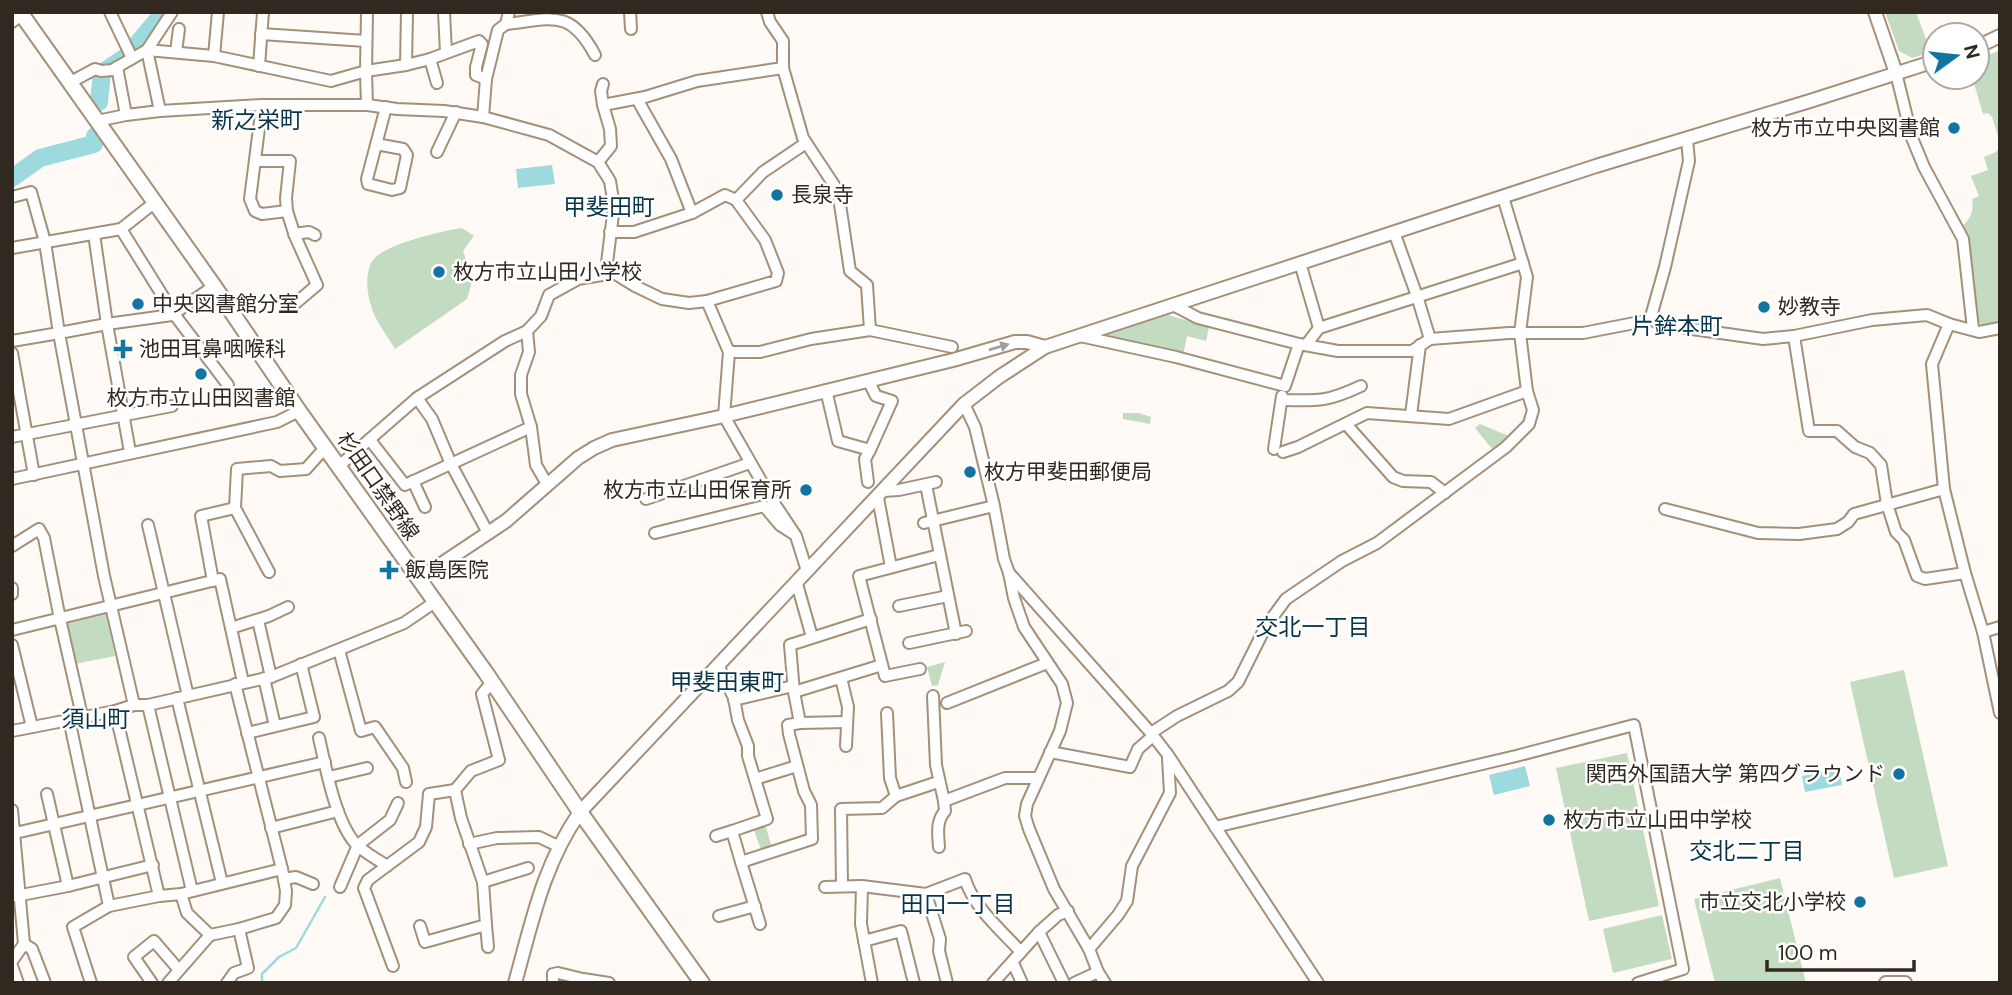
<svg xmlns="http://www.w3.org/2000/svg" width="2012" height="995" viewBox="0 0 2012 995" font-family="'DM Sans','Noto Sans JP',sans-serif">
  <rect width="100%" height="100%" fill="#fffaf5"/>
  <g fill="#c3dbc0">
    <polygon points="1885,12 1916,12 1931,52 1912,58 1899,51"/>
    <polygon points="2000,50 2000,142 1992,117 1988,113 1983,114 1972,77 1977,77 1977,60"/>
    <path d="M2000 147V323L1983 326 1978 321 1969 243 1963 226C1971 217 1974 211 1972 199L1979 196 1971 176 1988 170 1984 157 1996 152Z"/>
    <path d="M462 228 474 236 463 251 473 279 467 299 395 349C388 336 375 321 371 306 367 293 365 276 371 263 379 245 442 231 462 228Z"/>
    <polygon points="1165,314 1209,327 1206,341 1187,336 1183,355 1101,334"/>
    <polygon points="1123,413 1139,413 1151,417 1150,424 1123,419"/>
    <polygon points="1480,424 1509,436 1493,450 1475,428"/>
    <polygon points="106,614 115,656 75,664 66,624"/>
    <polygon points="945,662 938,685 932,686 927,667"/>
    <polygon points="1904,670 1948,866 1894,878 1850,682"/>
    <polygon points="1627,753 1659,906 1589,921 1556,768"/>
    <polygon points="765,824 771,845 761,850 753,827"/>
    <polygon points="1780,878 1806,983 1715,983 1694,899"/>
    <polygon points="1662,915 1672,959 1613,973 1603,929"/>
  </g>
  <g fill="#9ddadd">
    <polygon points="552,165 555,184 518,188 516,169"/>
    <polygon points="1525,766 1530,786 1494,795 1489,775"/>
    <polygon points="1839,769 1842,785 1805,792 1802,776"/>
  </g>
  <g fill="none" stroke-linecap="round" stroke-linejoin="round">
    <polyline stroke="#9ddadd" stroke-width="2.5" points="262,983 262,974 279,957 296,948 325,897"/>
    <g stroke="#9ddadd" stroke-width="18">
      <polyline points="99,102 102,73 127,56 164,12"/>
      <polyline points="12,178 40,158 94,144 95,136"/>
    </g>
    <defs>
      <g id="minor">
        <polyline points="110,12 132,58"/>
        <polyline points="367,12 366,71 406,65 430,59 479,41 482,44 476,67 476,75 486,79"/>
        <polyline points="444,12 446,52"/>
        <polyline points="630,12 631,29"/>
        <polyline points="767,12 770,22 783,41 783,68"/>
        <polyline points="12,22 22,15"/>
        <path d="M506 24C551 19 570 8 595 55"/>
        <polyline points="261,34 366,41"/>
        <polyline points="176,52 179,29"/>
        <polyline points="214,56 218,12"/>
        <polyline points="430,59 437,83"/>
        <polyline points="406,65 407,12"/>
        <polyline points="259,66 263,12"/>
        <polyline points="117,67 126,115"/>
        <polyline points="1896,73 1912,138 1924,167 1963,239 1973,329"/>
        <polyline points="69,83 95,69 101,71 112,70 147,50 214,56 331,81 366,71 367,105"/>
        <polyline points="603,84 601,91 603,105"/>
        <polyline points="637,99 671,159 692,213"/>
        <polyline points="262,105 250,199 255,211 262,214 287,211 295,236 317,285 291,307"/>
        <polyline points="160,111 147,50 172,12"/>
        <polyline points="483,117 486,79 498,30 506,24 509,12"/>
        <polyline points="97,121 126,115 160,111 262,105 367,105 397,109 444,111 483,117 549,135 598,162 610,181 614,206 607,263 614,273 635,286 662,299 689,303 707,301 776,281 778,273 765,240 736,200 725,195 692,213 634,232 610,232"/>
        <polyline points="376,144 403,149 407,155 400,188 392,190 368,184 367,179 386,107"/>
        <polyline points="437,152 456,112"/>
        <polyline points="255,161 290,161 286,198 287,211"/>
        <polyline points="598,162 611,146 610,129 603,105 645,97 697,81 783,68 803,138 838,191 850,271 867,285 870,330"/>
        <polyline points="12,197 31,192 45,242 59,333 12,341"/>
        <polyline points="736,200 763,172 806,143"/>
        <polyline points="121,229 174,314 228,385"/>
        <polyline points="1394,232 1417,296 1430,339"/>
        <polyline points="94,234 107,324 130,452"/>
        <polyline points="294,234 309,232 315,235"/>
        <polyline points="12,248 121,229 154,203"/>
        <polyline points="1300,263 1319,328"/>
        <polyline points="707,301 729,352 724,416 772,500 796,536 807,571"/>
        <polyline points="1173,305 1198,318 1299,344 1338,351 1412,351 1430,339 1509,333 1583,333 1650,320 1685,328 1763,339 1794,336 1872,320 1927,315 1949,324 1979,332 2000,328"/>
        <polyline points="1650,320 1665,267 1689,161 1687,139"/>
        <polyline points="1949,324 1932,364 1944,489 1965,573 1983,632 2000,713"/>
        <polyline points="527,331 529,352 521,375 521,394 531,427 536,465 547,484"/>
        <polyline points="1080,336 1176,357 1285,386 1299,344"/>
        <polyline points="1794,336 1809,431 1837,431 1855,447 1870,453 1881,465 1887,504 1896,532 1904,540 1917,576 1925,579 1965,573"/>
        <polyline points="1306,345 1319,328 1523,263"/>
        <polyline points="729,352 760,352 811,339 870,330 952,347"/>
        <polyline points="12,353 34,475"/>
        <polyline points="826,390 838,441 870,450 892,401 876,396 868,380"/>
        <polyline points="417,398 432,419 451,464 488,533"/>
        <path d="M1282 400C1318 401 1327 402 1361 386"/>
        <polyline points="964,404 975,427 994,506 1004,559 1009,573 1014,598 1024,627 1062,684 1067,703 1060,731 1027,804 1025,816 1029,829 1054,889 1089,949 1098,972 1105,983"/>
        <polyline points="1411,415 1420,345"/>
        <polyline points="1346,424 1393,477 1403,481 1431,482 1445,493"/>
        <polyline points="12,437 172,406"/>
        <polyline points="370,440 405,485 531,427"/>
        <polyline points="1274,449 1282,396"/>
        <polyline points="1283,452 1298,447 1367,413 1449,419 1527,391"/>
        <polyline points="339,466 417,398 505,341 527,331 541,316 549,295 578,279 614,273"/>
        <polyline points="12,479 277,422 299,411"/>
        <polyline points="413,481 425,507"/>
        <polyline points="868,482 865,459 870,450"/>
        <polyline points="926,485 956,634"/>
        <polyline points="883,491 899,490 936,482"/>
        <polyline points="878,498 891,567"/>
        <polyline points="646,499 750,463"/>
        <polyline points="1665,509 1758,533 1799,534 1837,529 1848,522 1854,514 1944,489"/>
        <polyline points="924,523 994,506"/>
        <polyline points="148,525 188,696"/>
        <polyline points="655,533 764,506 780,525 794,534"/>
        <polyline points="12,546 39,529 44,538 60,619 82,716"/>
        <polyline points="269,572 235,508 237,469 271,466 280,471 306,469 323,450 326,449"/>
        <polyline points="1009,573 1151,733 1168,755 1318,983"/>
        <polyline points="213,581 201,516 235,508"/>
        <polyline points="797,584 812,637"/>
        <polyline points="12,588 12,594"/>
        <polyline points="899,606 948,596"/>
        <polyline points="871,619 790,645 794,692 882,665"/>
        <polyline points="258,620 271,677"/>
        <polyline points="231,628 269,616 288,607"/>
        <polyline points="12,630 220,579 243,682"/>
        <polyline points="1983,632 2000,627"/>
        <polyline points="909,643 966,631"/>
        <polyline points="12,645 32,727"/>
        <polyline points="339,650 361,731 375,727 403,768 406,782"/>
        <polyline points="718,665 734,698 738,720 748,746 748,756 767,819 732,831 741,862 812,839 811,805 804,791 789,734 788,725 800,723 794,692"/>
        <polyline points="920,669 885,676 859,576 939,555"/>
        <polyline points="264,678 275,726"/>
        <polyline points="841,678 848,707 846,746"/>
        <polyline points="933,696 936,765 944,801 1005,778 1038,778"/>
        <polyline points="177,698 222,883"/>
        <polyline points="734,700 793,686"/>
        <polyline points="947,703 1047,663"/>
        <polyline points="134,705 104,576 59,333 107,324 172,315 214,286"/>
        <polyline points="148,705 192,891"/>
        <polyline points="115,711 159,896"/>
        <polyline points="887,713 890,778 896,796"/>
        <polyline points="69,719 109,906"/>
        <polyline points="800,723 846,722"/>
        <polyline points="12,731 115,711 134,705 148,705 271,677 404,623 435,602"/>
        <polyline points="247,733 314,717 301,664"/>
        <polyline points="1151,733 1177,716 1228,691 1238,682 1266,626 1286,599 1342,561 1377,543 1506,447 1529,424 1533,410 1527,391 1520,333 1527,277 1503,197"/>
        <path d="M319 738C326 768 335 820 355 843 363 852 377 859 387 866"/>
        <polyline points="1050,752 1130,767 1138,749 1153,736"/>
        <polyline points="329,777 367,768"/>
        <polyline points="755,779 797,766"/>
        <polyline points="47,794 68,886"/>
        <polyline points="12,810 24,944 12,961"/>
        <polyline points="1215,827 1516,756 1634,725 1683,969 1638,983"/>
        <polyline points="271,828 338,811"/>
        <polyline points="15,833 325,762"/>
        <polyline points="716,836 732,831"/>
        <polyline points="469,844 497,838 539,837 558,846"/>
        <path d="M939 847C938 834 936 821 945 811L944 801"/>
        <polyline points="741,862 760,924"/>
        <polyline points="284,879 296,877 313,884"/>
        <polyline points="483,882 528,868"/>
        <polyline points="842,886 841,809 882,808 896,796 938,782"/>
        <polyline points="862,886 861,924 872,983"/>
        <polyline points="340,887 358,845 390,820 398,803"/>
        <polyline points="825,887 862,886 926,894 940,939 939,951 947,983"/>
        <polyline points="181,894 187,913 210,935 239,929 276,918 285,905 286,891 282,869 235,684"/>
        <path d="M926 894 965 879C974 908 1001 930 1021 952"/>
        <polyline points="16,896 68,886 153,865"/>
        <polyline points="719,916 755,906"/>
        <polyline points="486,925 488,947"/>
        <polyline points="420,926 425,942 486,925 483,882 461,818 455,790 471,771 499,760 482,694 492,682"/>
        <polyline points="1039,932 1064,983"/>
        <polyline points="864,941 901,931 914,983"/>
        <polyline points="24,944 32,949 45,983"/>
        <polyline points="1089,949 1118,915 1127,901 1132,866 1170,793 1168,758"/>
        <polyline points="1013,963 1022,983"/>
        <polyline points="12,966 18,983"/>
        <polyline points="393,966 364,888 368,880 419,842 426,827 429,794 455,790"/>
        <polyline points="91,983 73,927 109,906 159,896 181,894 282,869"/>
        <polyline points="152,983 134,957 154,941 179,970"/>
        <polyline points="168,983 210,935"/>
        <polyline points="227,983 234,973 248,968 239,929"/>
        <polyline points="553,983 553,974 558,973 583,979 609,983"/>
        <polyline points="993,983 1039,932 1058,915 1068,911"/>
        <polyline points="1074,983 1098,972"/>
      </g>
      <g id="tertiary">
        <polyline points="1875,12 1896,73"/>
        <polyline points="1977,47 2000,36"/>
        <polyline points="419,579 506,521 578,458 594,448 612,440 724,416 953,360 1015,342 1027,342 1045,347"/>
        <path d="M515 983C532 922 543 865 580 812L964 404 999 377 1045 347 1596 166 1810 101 1935 61"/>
        <polyline points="1886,983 1905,983"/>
      </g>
      <polyline id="secondary" points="20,12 214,286 299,411 486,673 580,812 702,983"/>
    </defs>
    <use href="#minor" stroke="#a49078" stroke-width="14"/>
    <use href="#tertiary" stroke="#a49078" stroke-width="16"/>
    <use href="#secondary" stroke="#a49078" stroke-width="18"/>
    <use href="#minor" stroke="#fff" stroke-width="10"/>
    <use href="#tertiary" stroke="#fff" stroke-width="12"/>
    <use href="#secondary" stroke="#fff" stroke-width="14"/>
  </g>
  <defs><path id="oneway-solid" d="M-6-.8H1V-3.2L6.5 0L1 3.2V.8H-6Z" transform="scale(1.75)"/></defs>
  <use fill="#a29f9a" href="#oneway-solid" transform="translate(999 347) rotate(-16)"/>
  <g fill="#1274a1" stroke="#fff" stroke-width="2.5">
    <circle cx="1954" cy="128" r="7"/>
    <circle cx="777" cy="195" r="7"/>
    <circle cx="439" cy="272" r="7"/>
    <circle cx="138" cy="304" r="7"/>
    <circle cx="1764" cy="307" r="7"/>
    <path d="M119.5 338.5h7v7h7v7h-7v7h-7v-7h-7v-7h7z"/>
    <circle cx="201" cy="374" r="7"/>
    <circle cx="970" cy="472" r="7"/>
    <circle cx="806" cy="490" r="7"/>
    <path d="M385.5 559.5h7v7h7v7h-7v7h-7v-7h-7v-7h7z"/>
    <circle cx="1899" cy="774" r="7"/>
    <circle cx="1549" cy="820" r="7"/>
    <circle cx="1860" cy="902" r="7"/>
  </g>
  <g text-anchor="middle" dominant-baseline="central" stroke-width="5" stroke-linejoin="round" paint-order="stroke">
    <g font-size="21" fill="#31291f" stroke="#fff" text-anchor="start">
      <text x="1940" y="128" text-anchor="end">枚方市立中央図書館</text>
      <text x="791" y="195">長泉寺</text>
      <text x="453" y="272">枚方市立山田小学校</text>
      <text x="152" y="304">中央図書館分室</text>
      <text x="1778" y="307">妙教寺</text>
      <text x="139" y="349">池田耳鼻咽喉科</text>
      <text x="201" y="398" text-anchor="middle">枚方市立山田図書館</text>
      <text x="984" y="472">枚方甲斐田郵便局</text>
      <text x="792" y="490" text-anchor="end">枚方市立山田保育所</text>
      <text x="405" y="570">飯島医院</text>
      <text x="1885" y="774" text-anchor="end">関西外国語大学 第四グラウンド</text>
      <text x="1563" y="820">枚方市立山田中学校</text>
      <text x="1846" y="902" text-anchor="end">市立交北小学校</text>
    </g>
    <g font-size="21" fill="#31291f" stroke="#fff">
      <text transform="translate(378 486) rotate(55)">杉田口禁野線</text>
    </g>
    <g font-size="23" fill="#09354b" stroke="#fff">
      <text x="257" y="120">新之栄町</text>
      <text x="609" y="207">甲斐田町</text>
      <text x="1677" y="326">片鉾本町</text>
      <text x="1313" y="627">交北一丁目</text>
      <text x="727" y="682">甲斐田東町</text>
      <text x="96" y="719">須山町</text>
      <text x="1747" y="851">交北二丁目</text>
      <text x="958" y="904">田口一丁目</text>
    </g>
  </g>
  <rect width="2012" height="995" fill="none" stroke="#31291f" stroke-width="28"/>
  <g transform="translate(1956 56) rotate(75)"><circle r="33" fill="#ffffff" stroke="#ada9a5" stroke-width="2"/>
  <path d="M0-5L12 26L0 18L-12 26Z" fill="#1274a1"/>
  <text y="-10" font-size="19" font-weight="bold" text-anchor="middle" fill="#31291f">N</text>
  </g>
  <path d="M1767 960v10h147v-10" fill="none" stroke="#31291f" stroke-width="3.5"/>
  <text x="1778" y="960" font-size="21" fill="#31291f" stroke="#ffffff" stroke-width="5" paint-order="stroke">100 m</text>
</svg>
